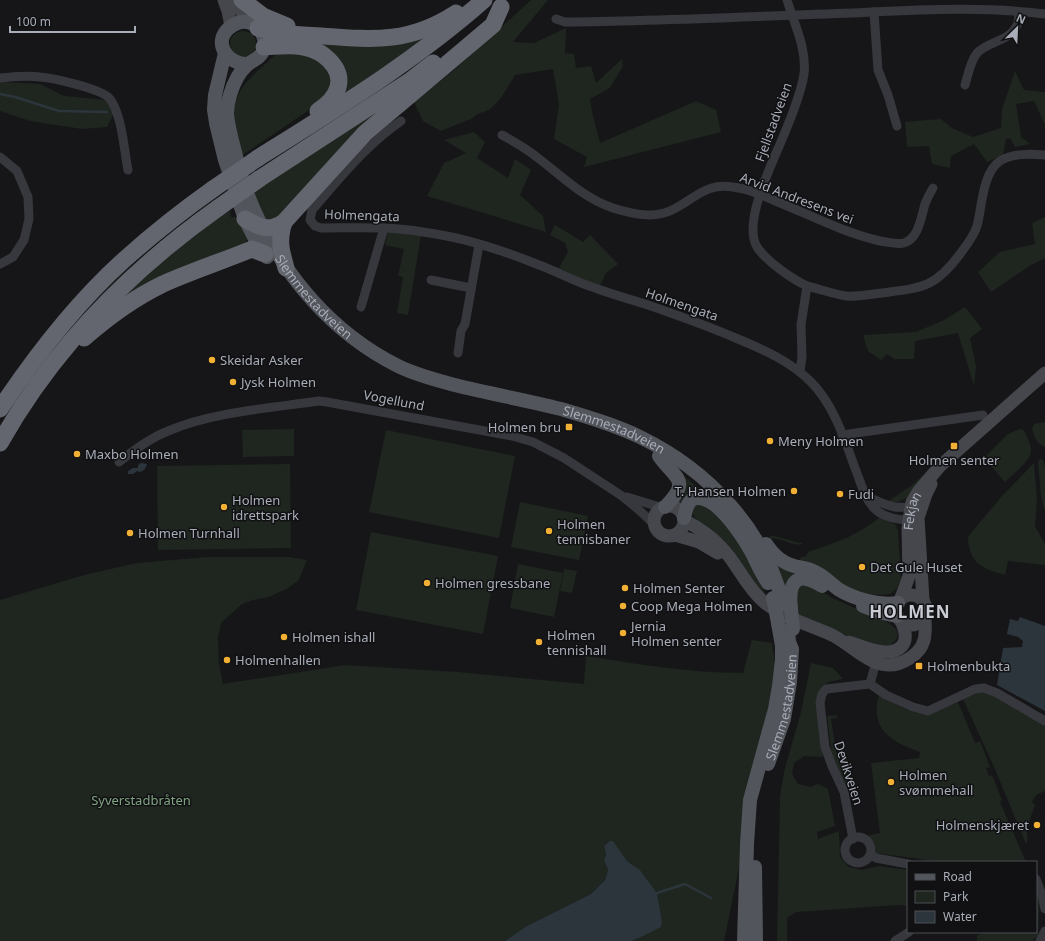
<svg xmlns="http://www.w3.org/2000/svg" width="1045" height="941" viewBox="0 0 1045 941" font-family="'Noto Sans',sans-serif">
  <rect width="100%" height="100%" fill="#161618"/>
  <g fill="#1e261f">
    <path d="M531 0H548L513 42 534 43 566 28 565 53 574 54 576 68 591 66 596 83 622 59 623 66 610 88 590 99 592 112 600 143 696 101 716 110 721 132 584 167 587 157 554 139 559 104 553 69 515 75C508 87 501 101 490 109 484 113 478 112 473 118L441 131 423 121 414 102 453 71Z"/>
    <circle cx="243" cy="44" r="13"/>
    <polygon points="431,34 343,95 317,43"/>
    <path d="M284 51 315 57 331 74V86L321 102 241 156C238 145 235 134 233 123 230 100 245 81 262 67 270 60 272 55 284 51Z"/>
    <polygon points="1015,71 1024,90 1045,92 1045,125 1034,101 1016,104 1021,137 1030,144 1015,147 1010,138 1006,139 1003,155 987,162 974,144 951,156 950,168 932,164 929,146 907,147 905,122 941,119 952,128 973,137 1001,128 1002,109"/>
    <polygon points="0,82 40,84 64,96 107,100 114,113 107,127 82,129 30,121 0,111"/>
    <polygon points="394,99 280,218 266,225 252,193"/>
    <polygon points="474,132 485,142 477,158 508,178 515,159 531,170 520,195 543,216 546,232 427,196 444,163 466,153 444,140"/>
    <path d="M230 210 231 217H238L247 239 245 244 117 303C140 280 164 259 190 239 203 229 215 219 230 210Z"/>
    <polygon points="1045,217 1045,258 1031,265 991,292 978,272 1000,252 1035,244 1032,223"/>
    <polygon points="555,225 583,242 590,235 618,264 606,273 600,286 582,280 559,268 568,252 565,243 550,235"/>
    <polygon points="388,232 421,235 408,315 397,313 403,277 398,276 404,249 385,245"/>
    <polygon points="965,307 982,329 970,338 976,366 974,386 958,333 915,341 914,359 894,359 887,354 881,360 868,351 863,335 916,332 944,320"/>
    <path d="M1045 422V447C1037 444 1035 438 1032 429L1034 424Z"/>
    <polygon points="294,429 294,456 243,457 242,430"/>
    <path d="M1020 429 1024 430 1025 432C1027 438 1031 444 1031 450 1032 460 1012 475 1005 482L984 458 1008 434Z"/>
    <polygon points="386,430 515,456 499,538 369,512"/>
    <polygon points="948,452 908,497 898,502 887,502 911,486"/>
    <polygon points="1040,459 1043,460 1045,467 1045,508 1044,509 1041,495 1038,462"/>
    <polygon points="290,464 291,548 158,550 157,466"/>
    <path d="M1033 464H1034L1037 498 1035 526 1045 544V565L1008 561 1005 575C989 570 975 567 970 550 968 544 967 539 970 534L1003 495Z"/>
    <polygon points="681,474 704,492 681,504 678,502"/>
    <polygon points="520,502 588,516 579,560 511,547"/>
    <path d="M701 504 724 519 757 573 765 593 759 588 701 524C694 518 686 508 701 504Z"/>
    <path d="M879 518 895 524 898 530 901 579 897 588 890 594 880 595 860 593 800 562V558L806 556 808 552C835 543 856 536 879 518Z"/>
    <polygon points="371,532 498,556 483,634 356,610"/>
    <path d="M770 536C782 536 791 542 802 543V544C791 547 782 536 770 539Z"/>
    <path d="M208 557H289L307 560 298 581 288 588 269 597 253 600 242 604 221 623 218 638 219 665 223 684 345 665 458 672 584 684 586 656C637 664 690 673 743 673L752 640 772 643 776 669 743 849 724 941H631L639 938 662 921 657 893 640 870 627 861 612 841H608L604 846 606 855 604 860 608 870 605 880 591 894 525 927 505 941H0V600L84 575 137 563Z"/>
    <polygon points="774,560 800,572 786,584 785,589"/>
    <polygon points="518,564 563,573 554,617 510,608"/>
    <polygon points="564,569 577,571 572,593 560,591"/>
    <path d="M802 585 814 586 832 598 889 623 897 630 898 634 896 640C893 643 890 646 886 646 870 648 815 621 798 614 797 604 793 592 802 585Z"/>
    <path d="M811 663 833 668 843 679C828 682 821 682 817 698L823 757 804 756 794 763 792 774 798 784 810 787 818 784 828 789 835 826 817 832 818 839 839 831 840 857 849 867 862 870 879 866 908 870V906L899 905 796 912 787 918V941H777L780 797 784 772 801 712Z"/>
    <path d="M980 692 993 694 1045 724V791L1036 795 1032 802 1035 805C1032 815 1024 831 1028 840L1026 844 994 767 963 699Z"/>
    <path d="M879 695C890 702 916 716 929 714 935 713 951 705 958 702L975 743 980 741 990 767 986 768 989 776 992 775 1002 800 1000 802 1026 862H941L877 853 874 842 866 836 880 833 871 763 919 758 920 752C892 742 869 730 879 695Z"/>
    <polygon points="837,715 837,718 831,719 836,752 844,752 846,753 852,786 847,787 834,764 832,758 827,716"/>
    <polygon points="1036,893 1040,896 1038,936 1032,941 977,941 977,935 988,932 1036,932"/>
  </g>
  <g fill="#2c353c">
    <path d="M141 463 147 464C146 468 144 471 140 472L137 471 133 474H128V471L133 468H138V465Z"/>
    <polygon points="1020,617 1045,626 1045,711 997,685 1003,648 1022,647 1023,641 1018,637 1007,634 1010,619 1018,621"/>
    <polygon points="609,841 613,841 627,861 640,870 657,893 662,921 661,927 639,938 631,941 505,941 525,927 591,894 605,880 608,870 604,860 606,855 604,846"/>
  </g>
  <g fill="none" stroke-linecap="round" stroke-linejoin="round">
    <g stroke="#2c353c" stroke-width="2.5">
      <polyline points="0,94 15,97 59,111 107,112"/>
      <polyline points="657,893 685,884 711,898"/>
    </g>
    <g stroke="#37383d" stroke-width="9">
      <path d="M787 0C794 23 807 49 804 74 801 94 791 118 783 137 773 162 742 222 757 247 766 261 792 279 807 286L801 325 802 357 800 372"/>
      <polyline points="874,12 878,70 888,95 897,126"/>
      <path d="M556 19 565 22C662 21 758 16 854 13 917 10 982 6 1045 14"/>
      <path d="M0 78C13 77 27 75 40 77 53 78 103 89 110 99 122 115 124 150 128 170"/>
      <path d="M965 85C968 75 970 62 977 53 987 42 1009 41 1016 27 1019 23 1019 17 1019 12"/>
      <path d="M401 121C366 145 340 178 312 210L310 220 315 226 321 228C355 228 389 226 423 232 463 237 502 250 539 265 558 272 576 282 595 288 611 294 629 299 645 304 677 315 708 326 738 339 765 350 791 362 811 382 836 407 846 445 858 476 862 487 866 500 874 508 883 518 901 521 913 519"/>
      <path d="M502 135C515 142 527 149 538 158 562 176 583 198 613 208 632 214 654 219 672 210 698 197 706 181 739 188 752 190 766 197 778 202 812 216 845 233 880 241 888 242 897 245 904 243 919 238 921 217 925 204 927 199 930 193 933 188"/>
      <polyline points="0,157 17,171 28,197 29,219 24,240 13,257 0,264"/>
      <polyline points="431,280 471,288"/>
      <path d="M807 286C820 289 833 294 846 296 858 297 870 294 882 293 921 288 935 288 960 254 966 246 974 236 977 226 982 208 982 173 1000 161 1013 153 1031 154 1045 155"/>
      <polyline points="361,307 384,228"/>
      <polyline points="458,353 461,331 465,324 479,245"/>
      <polyline points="842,435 983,415"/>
      <path d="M119 462C134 450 150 438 168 431 212 412 271 408 319 401L327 402 512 436 533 442 564 458 622 496 639 510 655 525"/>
      <path d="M867 496C876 501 885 505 895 507 902 508 909 506 915 510"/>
      <polyline points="627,497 663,508"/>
      <polyline points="870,684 877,658"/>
      <circle cx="858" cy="850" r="13"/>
      <polyline points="853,839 844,792 832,766 825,747 820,703 822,694 826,689 870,684 886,695 913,707 928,711 975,689 984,688 997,693 1045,721"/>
      <polyline points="871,854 876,858 908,864"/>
      <polyline points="1036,879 1042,895 1045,909"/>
      <polyline points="895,941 909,932"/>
      <polyline points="1040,941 1045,931"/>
    </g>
    <g stroke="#45474d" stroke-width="13">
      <polyline points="224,0 228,11 231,26"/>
      <polyline points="234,0 249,23"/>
      <circle cx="669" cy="521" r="15"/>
      <path d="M684 520C697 527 711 536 721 547 737 563 746 587 764 602 782 617 810 625 832 635 858 648 878 679 910 658 926 648 926 635 925 618"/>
      <polyline points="675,535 699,542 718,553"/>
      <circle cx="911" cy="610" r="15"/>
      <path id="s1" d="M901 598 909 576 908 529 909 520 912 502 918 492 940 466 1045 373"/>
      <polyline points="923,600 918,518 926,494 931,484"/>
      <path d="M848 642C863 646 889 660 902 646 908 639 905 630 902 623"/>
    </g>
    <g stroke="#53555c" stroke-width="14">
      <polyline points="225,53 215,95 214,110 216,123 225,160 245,219 257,243 267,257"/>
      <path id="s2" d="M248 64C228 65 212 43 229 28 234 24 241 21 247 22 261 25 269 41 262 53 258 60 252 60 247 65 239 72 233 85 230 95 228 101 227 108 227 114 228 126 231 137 234 148 239 169 245 190 254 210 284 276 332 333 398 366 416 375 436 380 455 385 490 394 526 400 561 409 588 417 615 425 640 437 708 470 765 530 783 604"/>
      <path d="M659 456C675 479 692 479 665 507"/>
      <path d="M684 518C686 509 688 497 699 498 719 499 743 537 752 553 757 563 761 573 768 583"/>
      <path d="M766 544C774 556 783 564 798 567 804 568 810 569 815 572 824 576 830 583 838 589 854 599 879 606 898 603"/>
      <polyline points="863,606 882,613 897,616"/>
      <path d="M791 609C788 583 796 569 822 586"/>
      <path id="s3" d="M768 764 784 719 790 682 792 649 789 642 788 631"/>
      <polyline points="755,867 756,941"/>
      <polyline points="744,941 747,844 750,800 775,709 779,686 782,660 782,646 778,623"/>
    </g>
    <g stroke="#63666e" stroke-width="17">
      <polyline points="242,0 263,16 287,26"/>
      <path d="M258 28C279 34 300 35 322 36 375 40 410 43 456 13"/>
      <path d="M264 47C279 46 296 44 311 49 318 51 324 55 329 60 348 79 337 99 318 111"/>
      <path d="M258 158C336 109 415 61 484 0"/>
      <polyline points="259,179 411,80 433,63"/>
      <path d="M245 219C261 228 269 232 284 222L365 133 493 25 501 7"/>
      <path d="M284 222C278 241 281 250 286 268"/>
      <path d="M84 338C108 317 134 298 163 284 192 271 223 261 252 249L265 254"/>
      <path d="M0 409C36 355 76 303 125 259 153 234 182 211 213 189"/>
      <path d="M0 443C54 347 128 272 218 208"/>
    </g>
    <g stroke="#53555c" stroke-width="14">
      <polyline points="773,598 778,623"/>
      <polyline points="791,609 793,629"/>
    </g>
    <g stroke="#63666e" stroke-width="17">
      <polyline points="213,189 258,158"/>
      <polyline points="218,208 259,179"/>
    </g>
  </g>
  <g fill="#f2b134" stroke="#111113" stroke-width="1.5">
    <circle cx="212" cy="360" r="4"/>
    <circle cx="233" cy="382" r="4"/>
    <rect x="565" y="423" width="8" height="8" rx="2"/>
    <circle cx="770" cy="441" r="4"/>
    <rect x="950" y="442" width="8" height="8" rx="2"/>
    <circle cx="77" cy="454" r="4"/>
    <circle cx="794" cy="491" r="4"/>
    <circle cx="840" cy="494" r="4"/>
    <circle cx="224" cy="507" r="4"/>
    <circle cx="549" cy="531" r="4"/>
    <circle cx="130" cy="533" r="4"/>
    <circle cx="862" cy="567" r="4"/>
    <circle cx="427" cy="583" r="4"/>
    <circle cx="625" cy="588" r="4"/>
    <circle cx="623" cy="606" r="4"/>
    <circle cx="623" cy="633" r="4"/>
    <circle cx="284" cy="637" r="4"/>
    <circle cx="539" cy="642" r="4"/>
    <circle cx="227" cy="660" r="4"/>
    <rect x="915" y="662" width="8" height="8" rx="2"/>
    <circle cx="891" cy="782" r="4"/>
    <circle cx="1037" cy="825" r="4"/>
  </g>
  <g text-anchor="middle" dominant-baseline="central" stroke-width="3" stroke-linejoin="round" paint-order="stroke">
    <g font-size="13" fill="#a8adb8" stroke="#111113">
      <text transform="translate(773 122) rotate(-70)">Fjellstadveien</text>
      <text transform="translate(797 198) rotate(21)">Arvid Andresens vei</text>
      <text transform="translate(362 215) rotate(2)">Holmengata</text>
      <text stroke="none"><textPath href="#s2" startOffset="393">Slemmestadveien</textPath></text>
      <text transform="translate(682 304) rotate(19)">Holmengata</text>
      <text transform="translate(394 400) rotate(11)">Vogellund</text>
      <text stroke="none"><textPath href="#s2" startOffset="729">Slemmestadveien</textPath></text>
      <text stroke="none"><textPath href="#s1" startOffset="89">Fekjan</textPath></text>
      <text stroke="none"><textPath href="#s3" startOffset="59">Slemmestadveien</textPath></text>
      <text transform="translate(849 773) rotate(72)">Devikveien</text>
    </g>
    <g font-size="13" fill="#a8adb8" stroke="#111113" text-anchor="start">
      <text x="220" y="360">Skeidar Asker</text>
      <text x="241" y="382">Jysk Holmen</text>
      <text x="561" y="427" text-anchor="end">Holmen bru</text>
      <text x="778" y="441">Meny Holmen</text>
      <text x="85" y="454">Maxbo Holmen</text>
      <text x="954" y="460" text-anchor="middle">Holmen senter</text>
      <text x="786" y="491" text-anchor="end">T. Hansen Holmen</text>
      <text x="848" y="494">Fudi</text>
      <text x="232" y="500">Holmen<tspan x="232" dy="15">idrettspark</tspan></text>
      <text x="557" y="524">Holmen<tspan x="557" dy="15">tennisbaner</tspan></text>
      <text x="138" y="533">Holmen Turnhall</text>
      <text x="870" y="567">Det Gule Huset</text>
      <text x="435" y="583">Holmen gressbane</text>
      <text x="633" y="588">Holmen Senter</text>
      <text x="631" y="606">Coop Mega Holmen</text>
      <text x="631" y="626">Jernia<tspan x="631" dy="15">Holmen senter</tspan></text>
      <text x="547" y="635">Holmen<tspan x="547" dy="15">tennishall</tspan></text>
      <text x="292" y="637">Holmen ishall</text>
      <text x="235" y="660">Holmenhallen</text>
      <text x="927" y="666">Holmenbukta</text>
      <text x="899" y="775">Holmen<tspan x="899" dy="15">svømmehall</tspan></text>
      <text x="1029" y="825" text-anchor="end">Holmenskjæret</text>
    </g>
    <g font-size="13" fill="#7fa381" stroke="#111113">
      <text x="141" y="800">Syverstadbråten</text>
    </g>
    <g font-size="17" font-weight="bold" letter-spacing="1" fill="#c9ccd4" stroke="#111113">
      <text x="910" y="611">HOLMEN</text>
    </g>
  </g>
  <rect x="907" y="861" width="130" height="72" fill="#111113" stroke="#4d4f55"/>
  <rect x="915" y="874" width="20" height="6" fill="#53555c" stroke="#4d4f55"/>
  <text x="943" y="881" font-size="12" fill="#a8adb8">Road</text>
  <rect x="915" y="891" width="20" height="12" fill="#1e261f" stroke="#4d4f55"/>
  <text x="943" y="901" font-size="12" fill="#a8adb8">Park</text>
  <rect x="915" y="911" width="20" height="12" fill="#2c353c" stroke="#4d4f55"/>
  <text x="943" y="921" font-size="12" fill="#a8adb8">Water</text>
  <g transform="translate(1017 28) rotate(24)" stroke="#111113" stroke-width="3" paint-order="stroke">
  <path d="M0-3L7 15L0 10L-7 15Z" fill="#a8adb8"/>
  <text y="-6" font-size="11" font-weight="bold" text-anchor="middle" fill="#a8adb8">N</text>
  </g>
  <path d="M10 26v6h125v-6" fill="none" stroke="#a8adb8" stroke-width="2"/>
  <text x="16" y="26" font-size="12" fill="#a8adb8" stroke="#111113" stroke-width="3" paint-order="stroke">100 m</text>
</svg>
